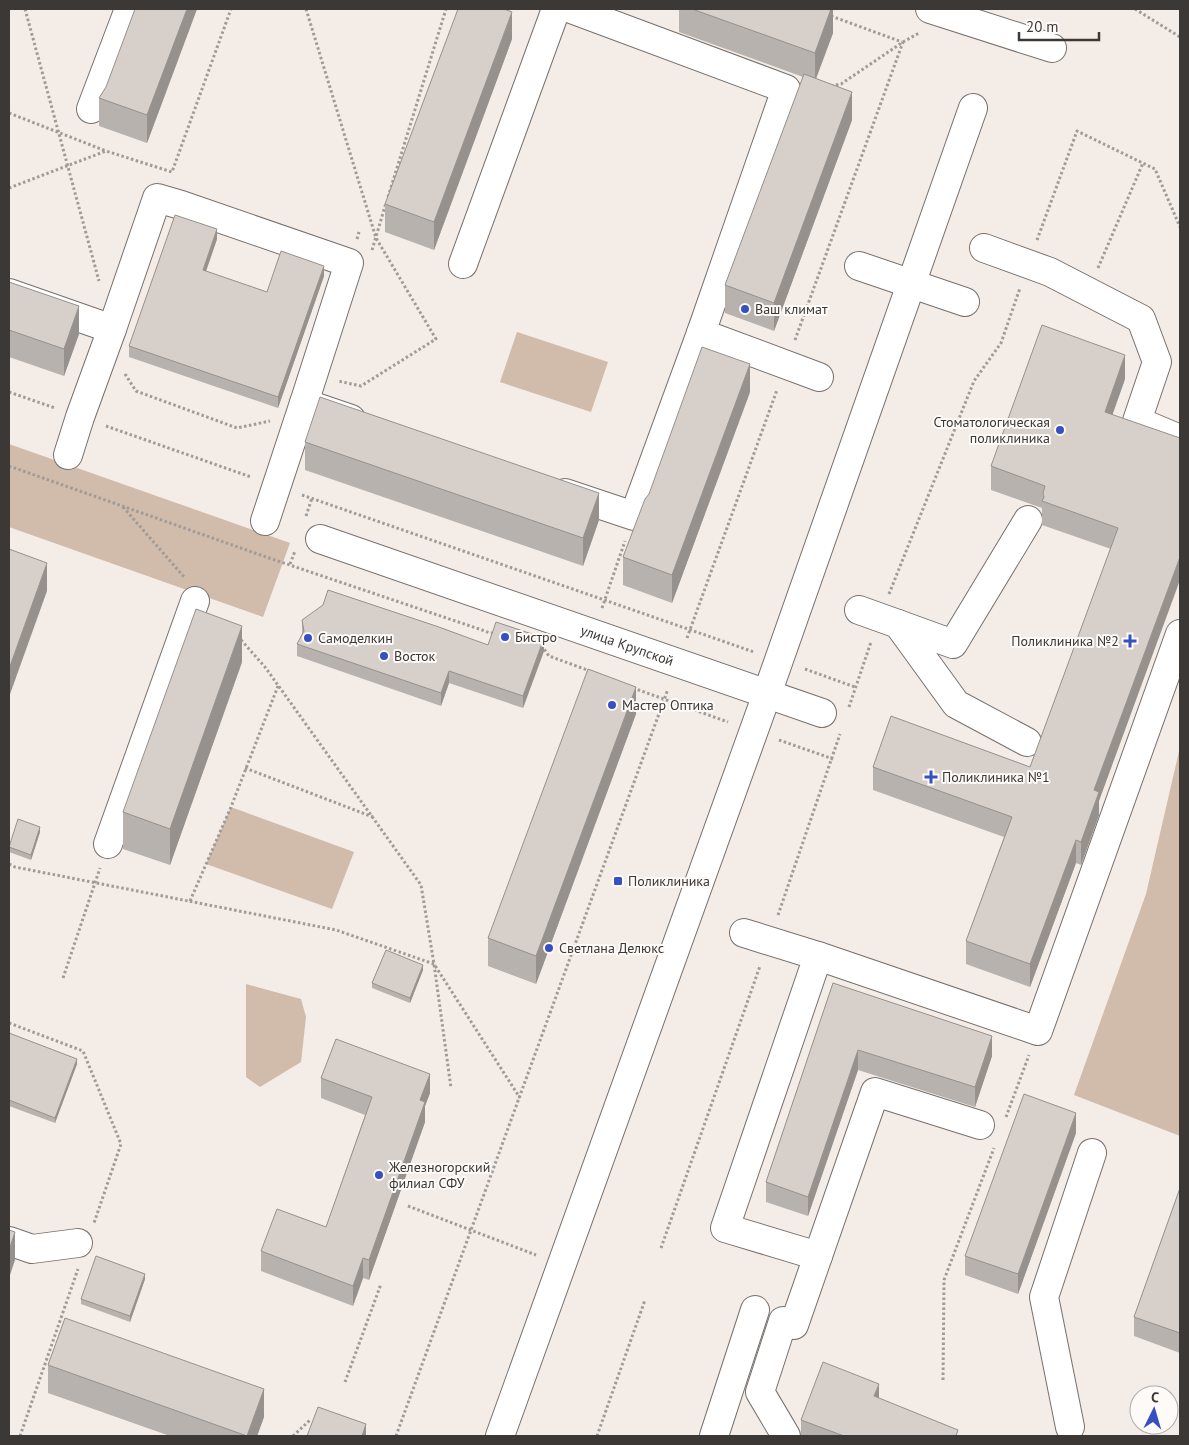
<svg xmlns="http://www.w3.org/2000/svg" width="1189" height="1445" viewBox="0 0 1189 1445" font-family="'PT Sans',sans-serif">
  <rect width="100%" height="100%" fill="#f3ece7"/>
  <g fill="#d1bbaa">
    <polygon points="517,332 608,362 591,412 500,382"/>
    <polygon points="9,444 290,543 263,617 9,527"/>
    <polygon points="1180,747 1180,1136 1074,1095 1146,894"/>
    <polygon points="231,807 354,852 332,909 206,864"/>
    <polygon points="246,984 301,999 306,1017 301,1062 260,1087 246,1077"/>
  </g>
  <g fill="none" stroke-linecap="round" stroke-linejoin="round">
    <defs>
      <g id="minor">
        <polyline points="930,9 1052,48"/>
        <polyline points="91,109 129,9"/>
        <polyline points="984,248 1050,272 1141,319 1157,362 1137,421 1180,439"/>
        <polyline points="463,264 556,9"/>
        <polyline points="859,266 965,302"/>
        <polyline points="9,293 112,329 80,417 68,455"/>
        <polyline points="112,329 157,198 181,205 349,263 304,403"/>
        <polyline points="701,333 819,377"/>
        <polyline points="565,493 634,516 701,333 786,89 571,9"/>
        <polyline points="265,521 304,403 351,419"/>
        <path id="s1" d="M320 539 822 713"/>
        <polyline points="859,610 898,624 956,704 1027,742"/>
        <polyline points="898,624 953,644 1028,520"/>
        <polyline points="108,844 195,601"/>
        <polyline points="744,933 818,956 725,1228 818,1256"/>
        <polyline points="818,956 1038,1031 1180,634"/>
        <polyline points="9,1241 32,1249 78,1243"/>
        <polyline points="783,1321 760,1392 786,1436"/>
        <polyline points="794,1325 875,1092 980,1125"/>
        <polyline points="1070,1427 1044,1297 1092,1153"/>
        <polyline points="500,1436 767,694 973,108"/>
        <polyline points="714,1436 755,1310"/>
      </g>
    </defs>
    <use href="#minor" stroke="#77706c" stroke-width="30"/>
    <g stroke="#a09b98" stroke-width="3" stroke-dasharray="2.5 2.5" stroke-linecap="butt">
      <polyline points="25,9 99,281"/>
      <polyline points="306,9 376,238 436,339 361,386 338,381"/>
      <polyline points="1135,9 1180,37"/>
      <polyline points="831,16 902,42"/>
      <polyline points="831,86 841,84 903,42 919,33"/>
      <polyline points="9,113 106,151"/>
      <polyline points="9,188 106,151 172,172 231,9"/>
      <polyline points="388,197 446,9"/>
      <polyline points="357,239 359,232"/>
      <polyline points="1037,240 1077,131 1155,169 1180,227"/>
      <polyline points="372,250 386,203"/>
      <polyline points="1098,268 1143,163"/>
      <polyline points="795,340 903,42"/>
      <polyline points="125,374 136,391 237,428 270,421"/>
      <polyline points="9,392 55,408"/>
      <polyline points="106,426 251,477"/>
      <polyline points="9,466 269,558 482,630 490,633 496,633"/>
      <polyline points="302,495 754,652"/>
      <polyline points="123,507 185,578"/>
      <polyline points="306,516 312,498"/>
      <polyline points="290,564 295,551"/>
      <polyline points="889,594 974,381 1001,343 1020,288"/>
      <polyline points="602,608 625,541"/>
      <polyline points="687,638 777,390"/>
      <polyline points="241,640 265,667 421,885 434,964 451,1088"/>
      <polyline points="540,647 544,649 549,656 590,671"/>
      <polyline points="805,669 855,687"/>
      <polyline points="633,688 728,722"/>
      <polyline points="849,707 871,642"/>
      <polyline points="779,740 833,759"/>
      <polyline points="245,768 373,817"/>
      <polyline points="9,864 15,867 336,930 434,964 520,1098"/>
      <polyline points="190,901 231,807 278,686"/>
      <polyline points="778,915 840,734"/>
      <polyline points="63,978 100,868"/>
      <polyline points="9,1023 83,1051 121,1144 94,1223"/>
      <polyline points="1006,1117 1029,1055"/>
      <polyline points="408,1206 536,1255"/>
      <polyline points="661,1248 760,966"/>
      <polyline points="943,1380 944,1280 994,1148"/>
      <polyline points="345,1382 381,1284"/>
      <polyline points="20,1436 78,1269"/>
      <polyline points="293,1436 310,1420"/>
      <polyline points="396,1436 668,689"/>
      <polyline points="597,1436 645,1300"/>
    </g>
    <use href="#minor" stroke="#fff" stroke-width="28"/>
  </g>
  <g fill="#b8b2ae">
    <polygon points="197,9 147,143 99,126 99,98"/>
    <polygon points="679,9 833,9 833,33 816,79 852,120 774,331 725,313 725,285 803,77 679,32"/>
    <polygon points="512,39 434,250 385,232 385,204"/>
    <polygon points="217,239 206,271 267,292 324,276 278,408 129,357 129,346"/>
    <polygon points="9,282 79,334 64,376 9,357"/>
    <polygon points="1125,379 1112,415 1180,438 1099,801 1099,815 1081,865 1076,863 1030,987 966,964 966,941 1004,837 873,790 873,767 1030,767 1111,549 1042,525 1042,508 991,490 991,466"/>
    <polygon points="750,392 672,603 623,585 623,557"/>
    <polygon points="305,442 599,520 583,566 305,470"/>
    <polygon points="302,620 488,645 544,651 523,708 449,683 441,706 297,656 297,644 302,634"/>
    <polygon points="242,662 170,865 123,849 123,812"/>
    <polygon points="636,714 536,984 488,966 488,938"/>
    <polygon points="40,832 31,860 9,852 9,846"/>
    <polygon points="423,970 410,1003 372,988 372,983"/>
    <polygon points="833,983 992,1056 975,1107 858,1070 808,1216 766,1202 766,1182"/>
    <polygon points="9,1033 77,1064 55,1123 9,1106"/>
    <polygon points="321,1078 430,1093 425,1106 425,1122 369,1280 363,1278 353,1306 261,1271 261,1251 326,1227 365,1115 321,1098"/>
    <polygon points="1076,1133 1018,1294 965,1275 965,1256"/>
    <polygon points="1180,1188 1180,1353 1134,1336 1134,1317"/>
    <polygon points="145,1279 130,1322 81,1304 81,1299"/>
    <polygon points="48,1365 264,1417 257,1436 170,1436 48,1393"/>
    <polygon points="879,1398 958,1436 805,1436 801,1435 801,1420"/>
  </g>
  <g fill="#96918d">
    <polygon points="187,9 197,9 147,143 147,115"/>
    <polygon points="831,9 833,9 833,33 815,81 815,53"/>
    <polygon points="512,12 512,39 434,250 434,222"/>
    <polygon points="852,92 852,120 774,331 774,303"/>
    <polygon points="217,229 217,239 203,280 203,270"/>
    <polygon points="324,266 324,276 278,408 278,397"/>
    <polygon points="79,306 79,334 64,376 64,349"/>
    <polygon points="1125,355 1125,379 1105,436 1105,412"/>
    <polygon points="750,364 750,392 672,603 672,575"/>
    <polygon points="599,493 599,520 583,566 583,538"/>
    <polygon points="1180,557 1180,580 1099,801 1099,815 1081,865 1081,842 1094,790"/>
    <polygon points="47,563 47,591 9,697 9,669"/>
    <polygon points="242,626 242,662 170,865 170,829"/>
    <polygon points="544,638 544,651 523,708 523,696"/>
    <polygon points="449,671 449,683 441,706 441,693"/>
    <polygon points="636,687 636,714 536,984 536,956"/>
    <polygon points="40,827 40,832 31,860 31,855"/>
    <polygon points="1076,840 1076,863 1030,987 1030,964"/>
    <polygon points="423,965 423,970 410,1003 410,998"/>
    <polygon points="992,1036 992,1056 975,1107 975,1087"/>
    <polygon points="858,1050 858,1070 808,1216 808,1197"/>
    <polygon points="77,1059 77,1064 55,1123 55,1118"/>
    <polygon points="430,1074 430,1093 425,1106 425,1122 369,1280 369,1260 420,1100"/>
    <polygon points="1076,1113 1076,1133 1018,1294 1018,1274"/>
    <polygon points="15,1232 15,1260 9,1278 9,1250"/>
    <polygon points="363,1258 363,1278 353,1306 353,1286"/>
    <polygon points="145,1274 145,1279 130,1322 130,1316"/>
    <polygon points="879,1384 879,1399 874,1396"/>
    <polygon points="264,1389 264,1417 257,1436 247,1436"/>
    <polygon points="366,1424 366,1436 362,1436"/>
  </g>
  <g fill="#d6cfca" stroke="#96918d">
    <polygon points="135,9 187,9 147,115 99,98 106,87"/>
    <polygon points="458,9 504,9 512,12 434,222 385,204"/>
    <polygon points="692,9 831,9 815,53"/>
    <polygon points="804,74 852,92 774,303 725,285"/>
    <polygon points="175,215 217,229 203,270 267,292 281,251 324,266 278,397 129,346"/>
    <polygon points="9,282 79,306 64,349 9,330"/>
    <polygon points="1042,325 1125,355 1105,412 1180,438 1180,557 1094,790 1099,792 1081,842 1076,840 1030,964 966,941 1012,817 873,767 891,716 1030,767 1118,528 1042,501 1044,497 1043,493 1045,486 991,466"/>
    <polygon points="702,347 750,364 672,575 623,557 645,499 649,494"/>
    <polygon points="320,397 599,493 583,538 305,442"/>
    <polygon points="9,549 47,563 9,669"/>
    <polygon points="328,590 436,626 488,645 496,622 544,638 523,696 449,671 441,693 297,644 304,631 302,620 323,605"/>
    <polygon points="196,609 242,626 170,829 123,812"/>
    <polygon points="588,669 636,687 536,956 488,938"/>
    <polygon points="18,819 40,827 31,855 9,847"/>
    <polygon points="386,950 423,965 410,998 372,983"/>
    <polygon points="833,983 992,1036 975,1087 858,1050 808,1197 766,1182"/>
    <polygon points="9,1033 77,1059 55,1118 9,1100"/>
    <polygon points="336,1039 430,1074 420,1100 425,1102 369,1260 363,1258 353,1286 261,1251 277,1209 326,1227 372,1097 321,1078"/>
    <polygon points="1024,1094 1076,1113 1018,1274 965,1256"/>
    <polygon points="1180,1188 1180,1333 1134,1317"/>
    <polygon points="9,1230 15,1232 9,1250"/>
    <polygon points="96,1256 145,1274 130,1316 81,1299"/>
    <polygon points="65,1318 264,1389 247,1436 48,1365"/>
    <polygon points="823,1362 879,1384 874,1396 958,1430 956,1436 844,1436 801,1420"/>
    <polygon points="318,1407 366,1424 362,1436 307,1436"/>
  </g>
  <g fill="#3650c2" stroke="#fefaf7" stroke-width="2">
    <circle cx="745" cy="309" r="5"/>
    <circle cx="1060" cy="430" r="5"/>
    <circle cx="505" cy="637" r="5"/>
    <circle cx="308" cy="638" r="5"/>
    <path d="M1127.5 633.5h5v5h5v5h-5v5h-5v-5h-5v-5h5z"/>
    <circle cx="384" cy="656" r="5"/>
    <circle cx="612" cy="705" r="5"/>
    <path d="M928.5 769.5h5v5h5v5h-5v5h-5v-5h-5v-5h5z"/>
    <rect x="613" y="876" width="10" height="10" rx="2.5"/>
    <circle cx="549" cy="948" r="5"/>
    <circle cx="379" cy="1175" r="5"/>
  </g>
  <g text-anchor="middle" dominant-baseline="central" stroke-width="4" stroke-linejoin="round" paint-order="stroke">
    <g font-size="14" fill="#3b3836" stroke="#fefaf7" text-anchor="start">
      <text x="755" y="309">Ваш климат</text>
      <text x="1050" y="422" text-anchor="end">Стоматологическая<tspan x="1050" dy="16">поликлиника</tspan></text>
      <text x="515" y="637">Бистро</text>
      <text x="318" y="638">Самоделкин</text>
      <text x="1119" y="641" text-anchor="end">Поликлиника №2</text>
      <text x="394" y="656">Восток</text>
      <text x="622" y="705">Мастер Оптика</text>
      <text x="942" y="777">Поликлиника №1</text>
      <text x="628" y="881">Поликлиника</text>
      <text x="559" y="948">Светлана Делюкс</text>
      <text x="389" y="1167">Железногорский<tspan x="389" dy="16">филиал СФУ</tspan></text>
    </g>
    <g font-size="14" fill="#3b3836" stroke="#fefaf7">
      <text stroke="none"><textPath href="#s1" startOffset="325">улица Крупской</textPath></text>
    </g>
  </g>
  <rect width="1189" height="1445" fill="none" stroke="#3b3836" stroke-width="20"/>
  <g transform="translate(1154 1410) rotate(5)"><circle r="24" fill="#fefaf7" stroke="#b0acaa"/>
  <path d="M0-4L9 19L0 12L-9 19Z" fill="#3650c2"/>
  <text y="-8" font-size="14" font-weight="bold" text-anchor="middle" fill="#3b3836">С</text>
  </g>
  <path d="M1019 32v8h80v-8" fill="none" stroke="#3b3836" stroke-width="2.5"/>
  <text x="1026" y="32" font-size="15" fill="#3b3836" stroke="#fefaf7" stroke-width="4" paint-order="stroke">20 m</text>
</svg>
